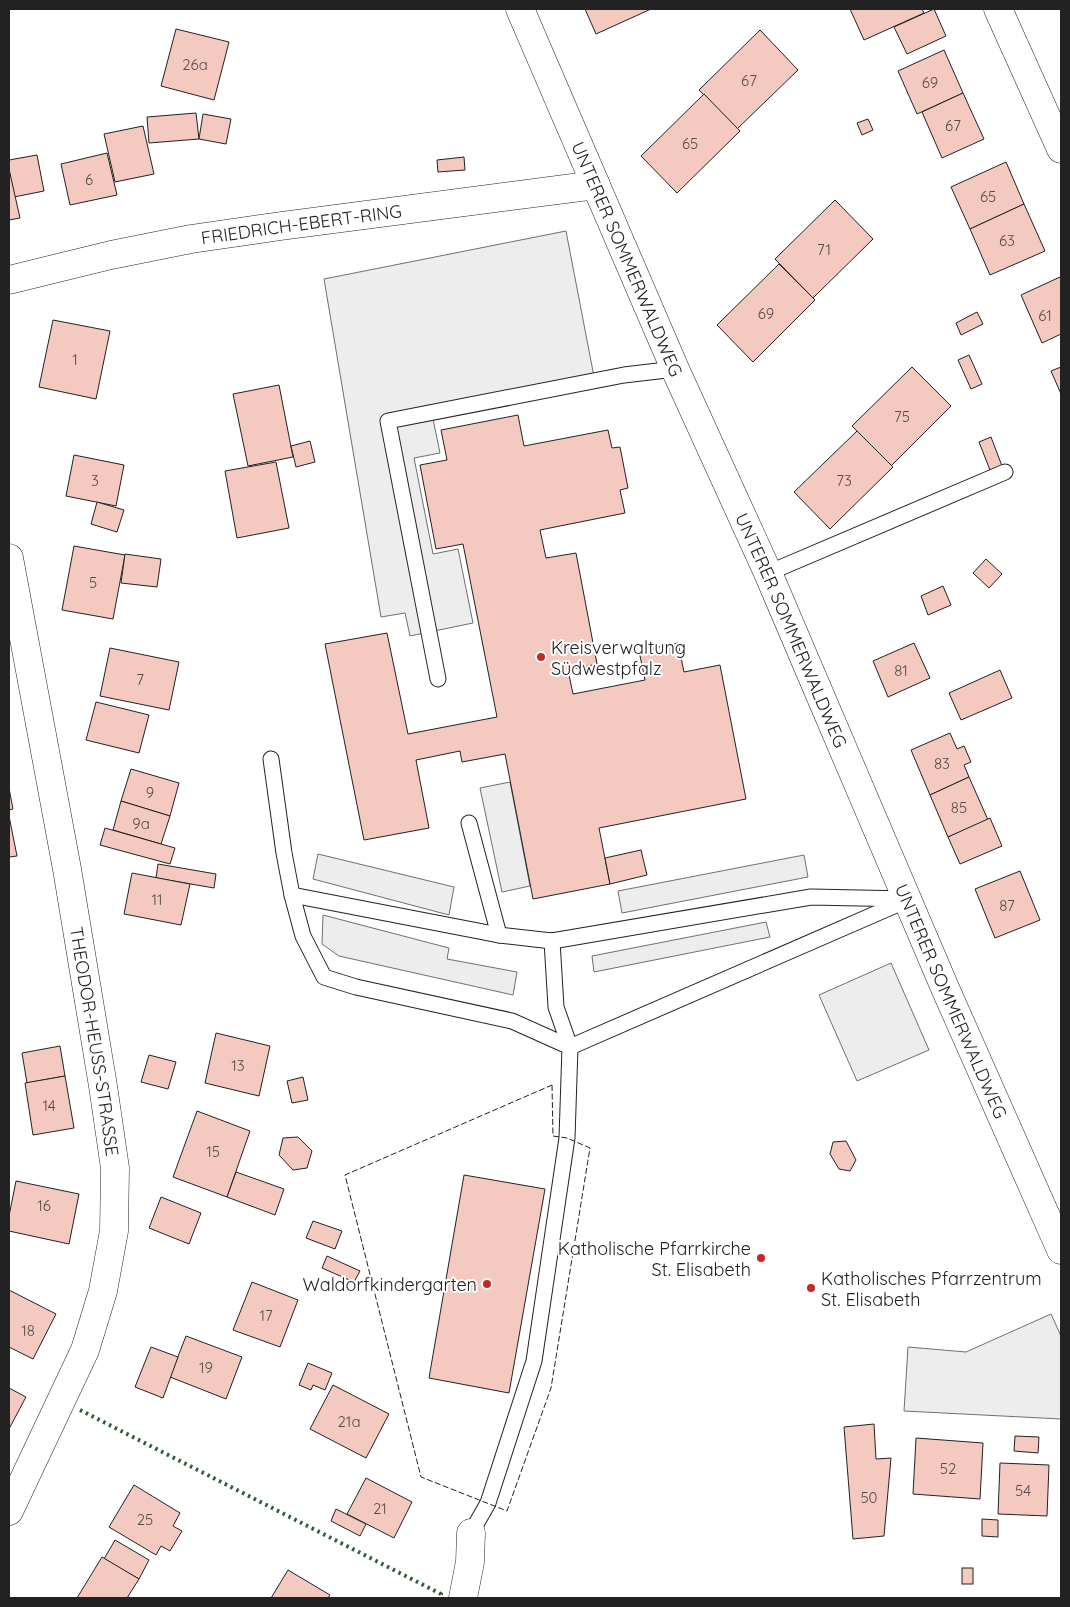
<svg xmlns="http://www.w3.org/2000/svg" width="1070" height="1607" viewBox="0 0 1070 1607" font-family="Quicksand,sans-serif">
  <rect width="100%" height="100%" fill="#fff"/>
  <g fill="#ededed" stroke="#6f6f6f">
    <polygon points="566,231 596,387 433,419 440,453 414,458 433,554 458,549 473,623 410,636 405,613 381,617 324,279"/>
    <polygon points="510,782 530,886 502,892 480,788"/>
    <polygon points="318,854 454,887 449,915 313,879"/>
    <polygon points="804,855 808,877 622,913 618,891"/>
    <polygon points="323,915 449,948 447,959 517,972 513,995 339,956 322,944"/>
    <polygon points="766,922 770,937 594,972 592,956"/>
    <polygon points="891,963 929,1050 857,1081 819,995"/>
    <polygon points="1051,1314 1061,1336 1061,1419 904,1411 908,1347 966,1352"/>
  </g>
  <g fill="#f3c9c0" stroke="#222">
    <polygon points="585,9 651,9 596,34"/>
    <polygon points="850,9 922,9 924,13 864,40"/>
    <polygon points="934,9 946,36 907,54 894,27"/>
    <polygon points="176,29 229,42 214,100 161,86"/>
    <polygon points="760,30 798,70 737,129 699,90"/>
    <polygon points="944,50 963,93 917,114 898,71"/>
    <polygon points="963,93 984,139 942,158 922,112"/>
    <polygon points="704,94 740,131 677,193 641,156"/>
    <polygon points="196,113 199,139 149,143 147,117"/>
    <polygon points="203,114 231,119 226,144 199,139"/>
    <polygon points="868,119 873,130 862,135 857,123"/>
    <polygon points="143,126 154,174 115,182 104,134"/>
    <polygon points="107,153 117,195 70,205 61,164"/>
    <polygon points="37,155 44,191 14,197 9,170 9,160"/>
    <polygon points="464,157 465,170 438,172 437,160"/>
    <polygon points="1006,162 1024,204 970,229 951,187"/>
    <polygon points="9,169 20,218 9,220"/>
    <polygon points="835,200 873,239 813,298 775,259"/>
    <polygon points="1024,204 1045,251 990,275 970,229"/>
    <polygon points="779,264 815,300 753,362 717,325"/>
    <polygon points="1060,277 1061,280 1061,334 1042,343 1021,295"/>
    <polygon points="977,312 983,324 961,335 956,323"/>
    <polygon points="53,320 110,331 96,399 39,387"/>
    <polygon points="969,355 982,384 971,389 958,360"/>
    <polygon points="912,367 951,406 891,466 852,426"/>
    <polygon points="1061,367 1061,394 1051,371"/>
    <polygon points="279,385 293,457 248,466 233,394"/>
    <polygon points="518,415 524,446 608,430 612,448 620,447 628,488 620,490 625,513 540,530 546,558 576,553 597,664 568,670 573,694 645,680 639,651 678,643 684,672 720,665 746,799 599,828 610,884 533,899 505,754 462,762 460,751 416,760 429,828 364,840 325,644 387,633 408,734 497,717 463,544 436,549 420,465 447,460 441,430"/>
    <polygon points="857,431 893,467 830,529 794,492"/>
    <polygon points="991,437 1002,466 990,470 979,442"/>
    <polygon points="310,441 315,462 296,467 291,446"/>
    <polygon points="74,455 124,465 116,506 66,496"/>
    <polygon points="276,462 289,528 237,538 225,471"/>
    <polygon points="97,502 124,510 117,532 91,524"/>
    <polygon points="74,546 125,555 113,619 62,610"/>
    <polygon points="125,554 161,559 157,587 121,583"/>
    <polygon points="986,559 1002,574 989,588 973,573"/>
    <polygon points="943,586 951,605 928,615 921,596"/>
    <polygon points="914,643 930,678 888,697 873,661"/>
    <polygon points="110,648 179,662 169,710 100,696"/>
    <polygon points="1000,670 1012,698 961,720 949,693"/>
    <polygon points="96,702 149,715 139,753 86,740"/>
    <polygon points="950,733 957,749 964,746 971,762 964,765 969,777 930,795 911,750"/>
    <polygon points="131,769 179,783 170,816 121,801"/>
    <polygon points="969,777 988,820 948,837 930,795"/>
    <polygon points="9,788 13,809 9,810"/>
    <polygon points="121,801 170,816 161,844 113,830"/>
    <polygon points="9,816 17,856 9,857"/>
    <polygon points="990,818 1002,846 960,864 948,837"/>
    <polygon points="105,828 175,848 170,864 100,845"/>
    <polygon points="641,850 647,875 610,884 605,858"/>
    <polygon points="158,864 216,874 214,888 156,878"/>
    <polygon points="1020,871 1040,920 995,938 975,889"/>
    <polygon points="132,873 190,884 181,925 124,914"/>
    <polygon points="216,1033 270,1046 259,1096 205,1083"/>
    <polygon points="60,1046 65,1076 27,1083 22,1053"/>
    <polygon points="149,1055 176,1062 168,1089 141,1082"/>
    <polygon points="65,1076 74,1128 33,1135 25,1083"/>
    <polygon points="303,1077 308,1100 292,1103 287,1081"/>
    <polygon points="197,1111 250,1131 227,1197 173,1177"/>
    <polygon points="298,1137 312,1151 307,1168 293,1170 279,1155 283,1138"/>
    <polygon points="846,1141 856,1160 850,1171 839,1169 830,1154 833,1142"/>
    <polygon points="236,1172 284,1189 275,1215 227,1197"/>
    <polygon points="464,1175 545,1189 509,1393 429,1378"/>
    <polygon points="16,1181 79,1194 69,1244 9,1231 9,1216"/>
    <polygon points="161,1197 201,1213 189,1244 149,1228"/>
    <polygon points="313,1221 342,1231 335,1249 306,1238"/>
    <polygon points="327,1256 360,1271 354,1282 322,1268"/>
    <polygon points="252,1282 298,1300 280,1347 233,1330"/>
    <polygon points="9,1290 56,1314 33,1359 9,1347"/>
    <polygon points="186,1336 242,1357 226,1399 170,1377"/>
    <polygon points="151,1347 178,1357 163,1398 135,1387"/>
    <polygon points="308,1363 332,1373 325,1390 313,1385 311,1390 299,1385"/>
    <polygon points="333,1385 389,1414 366,1458 310,1429"/>
    <polygon points="9,1388 26,1397 9,1429"/>
    <polygon points="874,1424 876,1459 891,1458 884,1536 853,1539 844,1427"/>
    <polygon points="1015,1436 1039,1437 1038,1453 1014,1451"/>
    <polygon points="916,1438 983,1443 980,1499 913,1494"/>
    <polygon points="1000,1463 1049,1465 1047,1516 998,1514"/>
    <polygon points="366,1478 412,1502 394,1538 347,1514"/>
    <polygon points="134,1485 180,1513 173,1526 182,1531 170,1551 161,1546 156,1555 109,1527"/>
    <polygon points="336,1509 366,1524 360,1536 331,1521"/>
    <polygon points="982,1519 998,1520 998,1537 982,1536"/>
    <polygon points="115,1540 149,1560 139,1579 104,1559"/>
    <polygon points="102,1557 139,1579 127,1598 77,1598"/>
    <rect x="962" y="1568" width="11" height="16"/>
    <polygon points="288,1570 330,1595 328,1598 271,1598"/>
  </g>
  <g fill="none" stroke-linecap="round" stroke-linejoin="round">
    <defs>
      <g id="lane">
        <polyline points="768,573 1005,472"/>
        <polyline points="438,679 388,421 624,375 675,369"/>
        <polyline points="271,759 284,853 292,895 303,936 324,977 356,987 512,1021 570,1047 556,1007 552,941 811,897 908,899"/>
        <polyline points="469,823 499,935 552,941"/>
        <polyline points="292,895 499,935"/>
        <polyline points="471,1533 488,1503 534,1361 567,1138 570,1047 905,901"/>
      </g>
      <g id="street">
        <path id="s1" d="M520 9 675 369 768 573 945 988 1061 1250"/>
        <polyline points="998,9 1061,149"/>
        <path id="s2" d="M9 280 111 255 191 239 281 226 596 185"/>
        <path id="s3" d="M9 558 67 869 103 1086 115 1168 114 1231 103 1291 85 1350 9 1511"/>
        <polyline points="463,1598 470,1562 471,1533"/>
      </g>
    </defs>
    <use href="#lane" stroke="#222" stroke-width="17"/>
    <use href="#street" stroke="#222" stroke-width="29"/>
    <use href="#lane" stroke="#fff" stroke-width="15"/>
    <use href="#street" stroke="#fff" stroke-width="28"/>
    <polyline stroke="#2f5e38" stroke-width="4" stroke-dasharray="2.5 4" stroke-linecap="butt" points="80,1410 441,1594 439,1598"/>
    <polygon stroke="#222" stroke-width="1" stroke-dasharray="6 2.5" stroke-linecap="butt" points="552,1085 553,1136 567,1138 590,1148 551,1388 507,1511 421,1477 345,1175"/>
  </g>
  <g fill="#c62828" stroke="#fff" stroke-width="2">
    <circle cx="541" cy="657" r="5"/>
    <circle cx="761" cy="1258" r="5"/>
    <circle cx="487" cy="1284" r="5"/>
    <circle cx="811" cy="1288" r="5"/>
  </g>
  <g text-anchor="middle" dominant-baseline="central" stroke-width="4" stroke-linejoin="round" paint-order="stroke">
    <g font-size="15" fill="#564c4a">
      <text x="195" y="64">26a</text>
      <text x="749" y="80">67</text>
      <text x="930" y="82">69</text>
      <text x="953" y="125">67</text>
      <text x="690" y="143">65</text>
      <text x="89" y="179">6</text>
      <text x="988" y="196">65</text>
      <text x="1007" y="240">63</text>
      <text x="824" y="249">71</text>
      <text x="766" y="313">69</text>
      <text x="1045" y="315">61</text>
      <text x="75" y="359">1</text>
      <text x="902" y="416">75</text>
      <text x="95" y="480">3</text>
      <text x="844" y="480">73</text>
      <text x="93" y="582">5</text>
      <text x="901" y="670">81</text>
      <text x="140" y="679">7</text>
      <text x="942" y="763">83</text>
      <text x="150" y="792">9</text>
      <text x="959" y="807">85</text>
      <text x="141" y="823">9a</text>
      <text x="157" y="899">11</text>
      <text x="1007" y="905">87</text>
      <text x="238" y="1065">13</text>
      <text x="49" y="1105">14</text>
      <text x="213" y="1151">15</text>
      <text x="44" y="1205">16</text>
      <text x="266" y="1315">17</text>
      <text x="28" y="1330">18</text>
      <text x="206" y="1367">19</text>
      <text x="349" y="1421">21a</text>
      <text x="948" y="1468">52</text>
      <text x="1023" y="1490">54</text>
      <text x="869" y="1497">50</text>
      <text x="380" y="1508">21</text>
      <text x="145" y="1519">25</text>
    </g>
    <g font-size="18" fill="#222" stroke="#fff">
      <text stroke="none"><textPath href="#s2" startOffset="298">FRIEDRICH-EBERT-RING</textPath></text>
      <text stroke="none"><textPath href="#s1" startOffset="272">UNTERER SOMMERWALDWEG</textPath></text>
      <text stroke="none"><textPath href="#s1" startOffset="678">UNTERER SOMMERWALDWEG</textPath></text>
      <text stroke="none"><textPath href="#s1" startOffset="1082">UNTERER SOMMERWALDWEG</textPath></text>
      <text stroke="none"><textPath href="#s3" startOffset="491">THEODOR-HEUSS-STRASSE</textPath></text>
    </g>
    <g font-size="18" fill="#222" stroke="#fff" text-anchor="start">
      <text x="551" y="647">Kreisverwaltung<tspan x="551" dy="21">Südwestpfalz</tspan></text>
      <text x="751" y="1248" text-anchor="end">Katholische Pfarrkirche<tspan x="751" dy="21">St. Elisabeth</tspan></text>
      <text x="821" y="1278">Katholisches Pfarrzentrum<tspan x="821" dy="21">St. Elisabeth</tspan></text>
      <text x="477" y="1284" text-anchor="end">Waldorfkindergarten</text>
    </g>
  </g>
  <rect width="1070" height="1607" fill="none" stroke="#222222" stroke-width="20"/>
</svg>
